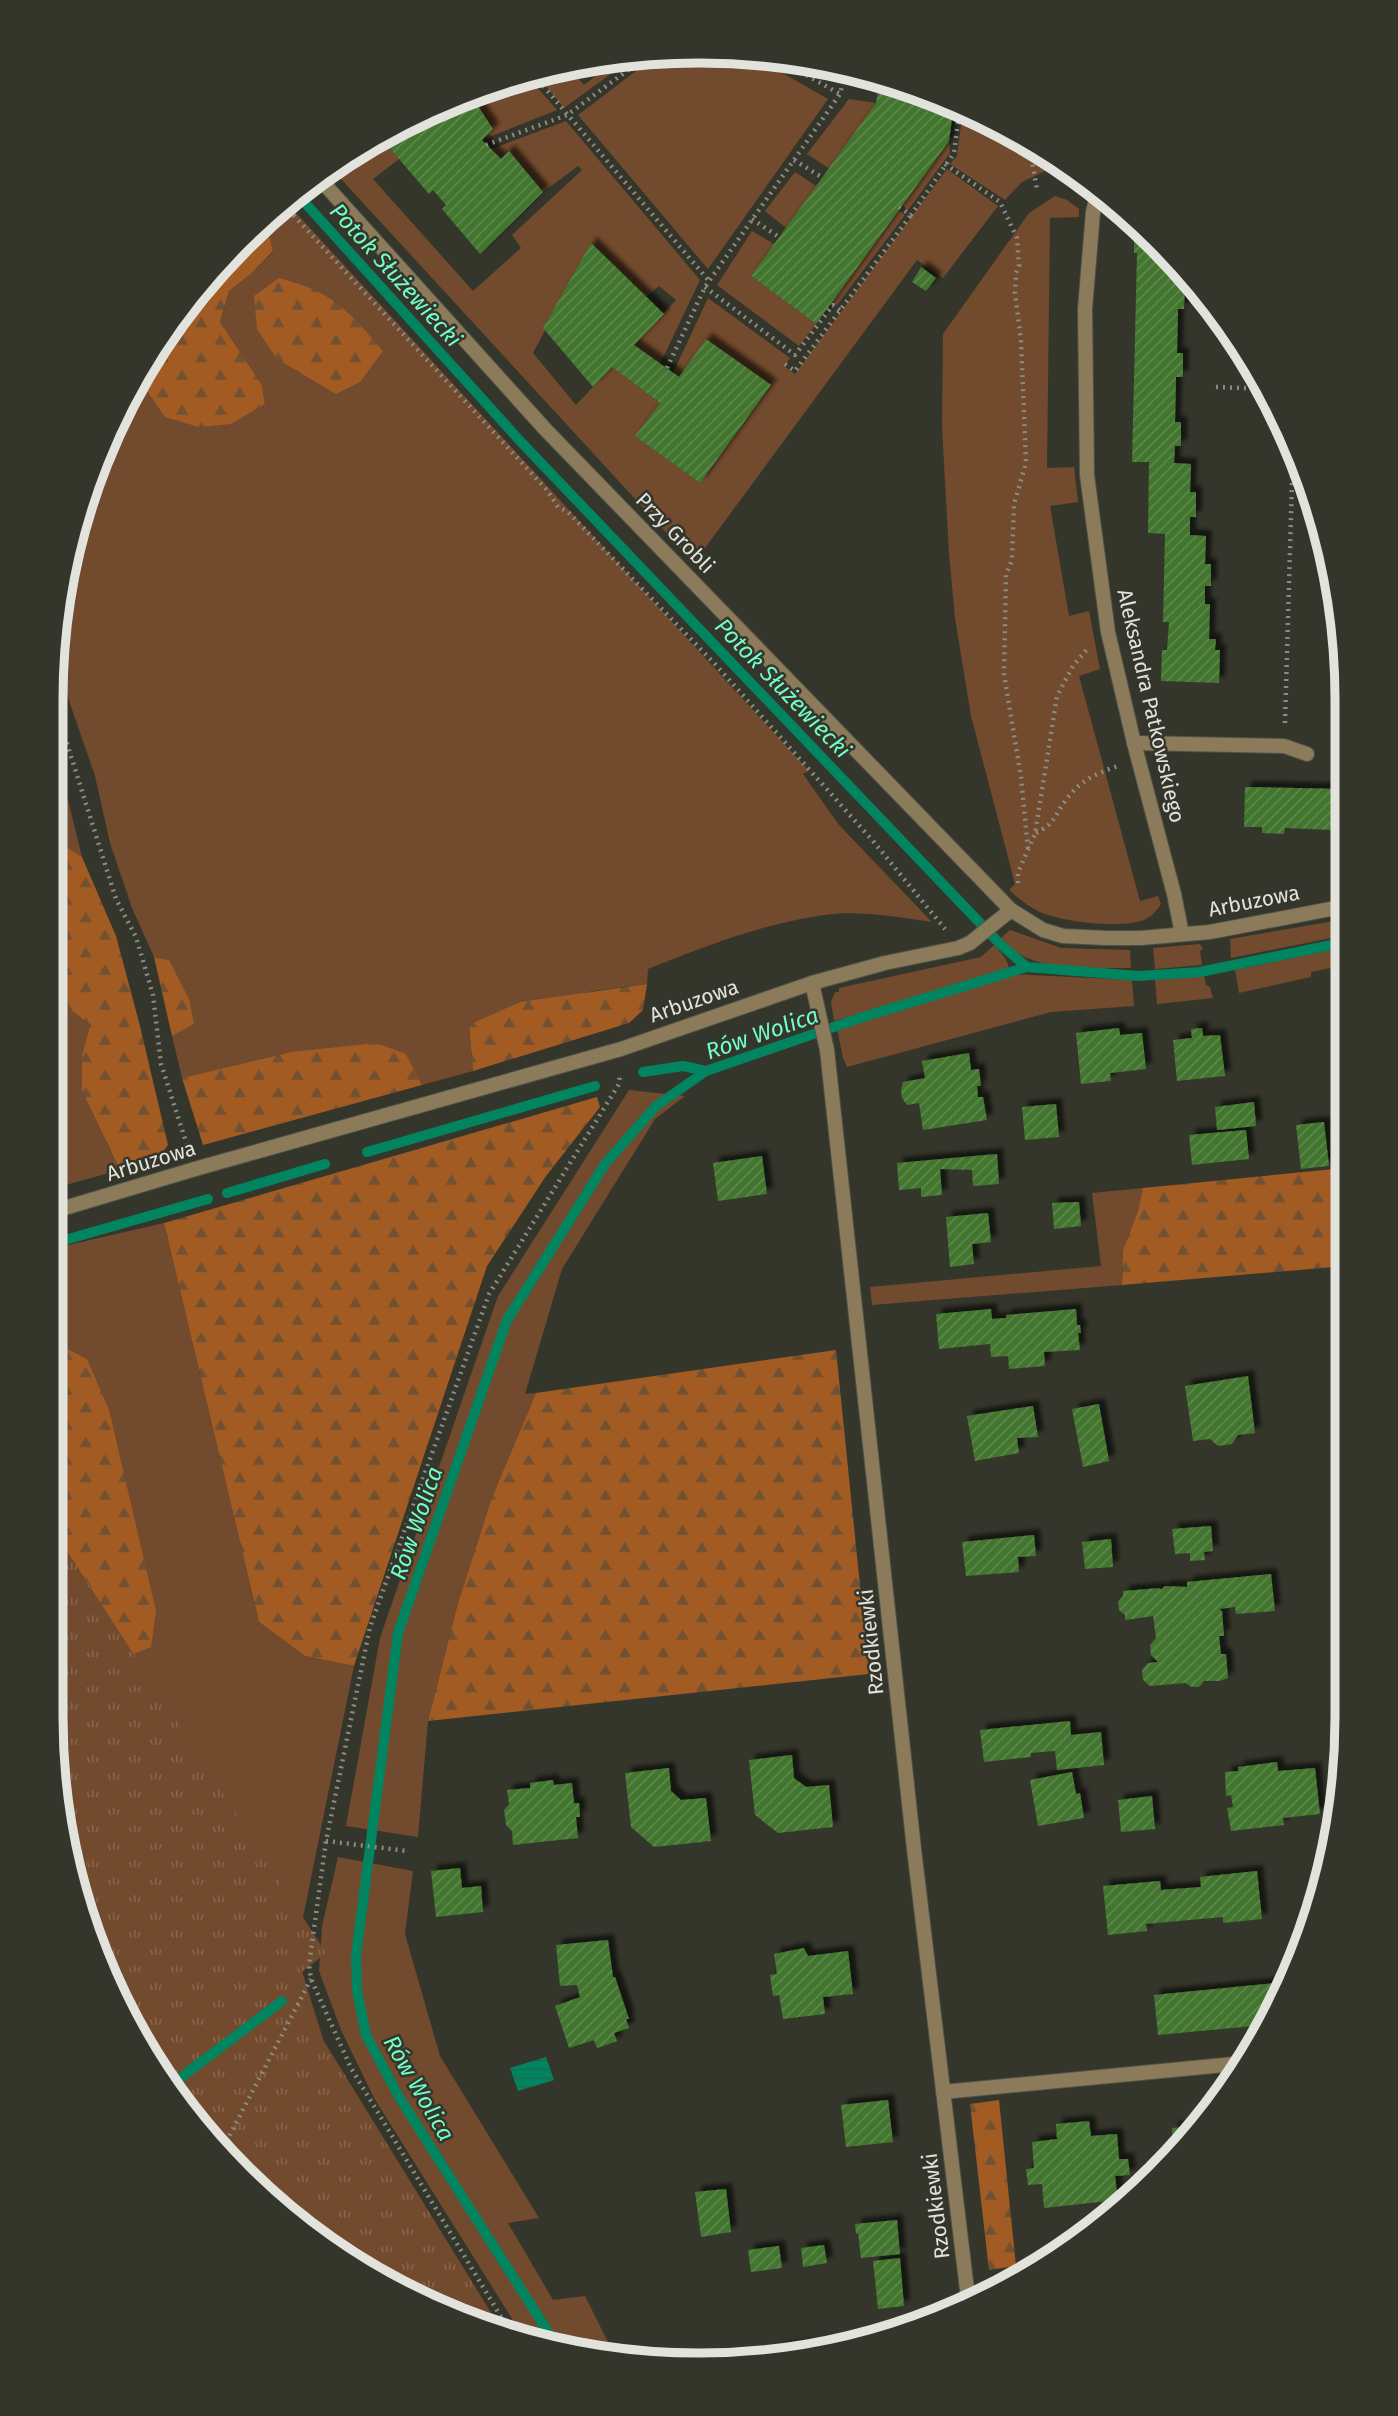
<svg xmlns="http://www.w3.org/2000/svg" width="1398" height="2416" viewBox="0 0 1398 2416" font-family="'Fira Sans',sans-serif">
  <defs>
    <pattern id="forest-firs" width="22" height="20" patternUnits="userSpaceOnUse" patternTransform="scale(1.75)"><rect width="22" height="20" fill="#a15b23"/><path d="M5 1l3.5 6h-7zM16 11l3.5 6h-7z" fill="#725032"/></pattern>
    <pattern id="park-tufts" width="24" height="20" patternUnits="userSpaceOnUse" patternTransform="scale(1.75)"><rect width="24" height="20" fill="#724a2d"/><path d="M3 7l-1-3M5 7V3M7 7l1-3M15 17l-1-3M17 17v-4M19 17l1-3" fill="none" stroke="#86644b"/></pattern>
    <pattern id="water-rules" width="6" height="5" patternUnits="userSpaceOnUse" patternTransform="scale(1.75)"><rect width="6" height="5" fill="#018560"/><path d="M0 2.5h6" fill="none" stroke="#1c6b54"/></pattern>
    <pattern id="building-hatch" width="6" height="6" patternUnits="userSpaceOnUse" patternTransform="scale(1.75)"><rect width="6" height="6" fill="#42742f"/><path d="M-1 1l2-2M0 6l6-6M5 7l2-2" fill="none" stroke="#5d884d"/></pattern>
    <filter id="shadow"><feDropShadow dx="6" dy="-6" stdDeviation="2" flood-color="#0009"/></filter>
  </defs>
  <rect width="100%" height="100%" fill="#35362b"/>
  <g fill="#724a2d">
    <polygon points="699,51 753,56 828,99 708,269 578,115 657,55"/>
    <polygon points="634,57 564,108 536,74 567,65 584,85 609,66 605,60"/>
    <polygon points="528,77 557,110 482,140 493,128 470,94"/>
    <polygon points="849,99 876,103 830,169 807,154"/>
    <polygon points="963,109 1059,160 1062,163 1022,182 1005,200 950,164 957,156"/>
    <polygon points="566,121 700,280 660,364 634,345 676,300 659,286 646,297 591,244 533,353 576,405 612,367 660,403 636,436 700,483 771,386 707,339 679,377 673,373 708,298 790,358 784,366 795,374 947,169 998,206 943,278 917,260 694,563 330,167 339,160 381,138 399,159 373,179 473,291 521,248 512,235 582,170 578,166 543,192 509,152 501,159 491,149"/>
    <polygon points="949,141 950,153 908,210 901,204"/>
    <polygon points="795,172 816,186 786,228 765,211"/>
    <path d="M1055 196 1067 200 1079 209V217L1050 218 1047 468 1074 467 1078 502 1050 506 1069 616 1089 611 1100 669 1079 676 1140 901 1158 896 1161 904C1156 912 1150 918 1141 921 1116 928 1063 922 1040 912 1029 907 1018 898 1009 890L1015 884 971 716 955 618 949 554 942 427 943 334 1029 213Z"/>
    <path d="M287 203 809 771 803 774 839 825 932 922C897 917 859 910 824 915 762 924 706 946 648 969L647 984 593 991 469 1025 473 1071 422 1085 406 1054 291 1052 182 1078 172 1036 194 1024 169 960 154 957 132 908 110 843 95 776 53 654 85 491 145 370 143 385 265 404 262 385 220 322 229 291 252 273 273 252 265 220Z"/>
    <polygon points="898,210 905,215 837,305 832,301"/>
    <polygon points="752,231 774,244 751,276 816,324 799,346 717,285"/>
    <polygon points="66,792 82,857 52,838 52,794"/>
    <polygon points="1346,919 1346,935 1231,958 1230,939"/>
    <path d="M1010 930 1061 948 1130 950 1131 968C1100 968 1055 970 1027 958 1017 954 1009 946 1001 938Z"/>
    <polygon points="1200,944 1203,949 1200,951 1202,965 1155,969 1153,948"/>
    <path d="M994 945C1001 953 1009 960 1009 971L834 1021 831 1002 835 992H839V988L981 957Z"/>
    <polygon points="1346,947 1346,965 1311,972 1311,977 1239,993 1235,970"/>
    <polygon points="1012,974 1132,980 1134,1006 1051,1012 847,1067 843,1058 837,1028"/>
    <polygon points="1204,975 1206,985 1210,987 1213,998 1157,1004 1155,980"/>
    <polygon points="62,1003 90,1025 82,1055 82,1091 120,1170 51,1189 52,1012"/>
    <polygon points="629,1090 685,1096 655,1119 562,1269 525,1394 536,1393 492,1497 458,1603 428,1721 418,1837 346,1826 380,1638 498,1296"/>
    <polygon points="1346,1133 1346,1268 1330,1135"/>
    <polygon points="1143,1188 1138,1211 1123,1250 1122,1285 872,1305 870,1287 1101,1266 1092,1193"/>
    <polygon points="164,1223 259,1622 305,1656 354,1666 296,1952 342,2100 339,2256 184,2111 51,1681 51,1513 81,1606 87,1359 51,1340 51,1249"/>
    <polygon points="338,1857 413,1871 405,1934 440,2056 539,2218 508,2223 553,2300 585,2296 609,2344 620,2344 628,2356 526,2341 374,2098 341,2030 319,1971 322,1926"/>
  </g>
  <g fill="url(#forest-firs)">
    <polygon points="265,220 273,251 252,273 229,291 220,322 262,385 265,404 231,424 199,427 165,417 143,385 145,370 160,339 240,241"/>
    <path d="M279 278C333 292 347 309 383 351L360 382 336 394 277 359 257 329 254 296Z"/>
    <polygon points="52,734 66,792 52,794"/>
    <polygon points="52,838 82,857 116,936 140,1026 168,1145 157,1160 120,1170 82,1091 82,1055 90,1025 62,1003 52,1012"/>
    <polygon points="154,957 169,960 189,999 194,1024 172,1036"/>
    <polygon points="647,984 643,1010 629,1023 473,1071 469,1025 520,1002"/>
    <polygon points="376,1043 406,1054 422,1085 203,1145 182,1078 291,1052"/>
    <polygon points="597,1097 600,1107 546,1176 487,1266 354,1666 305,1656 259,1622 164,1223"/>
    <polygon points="1334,1169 1346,1266 1122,1285 1123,1250 1138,1211 1143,1188"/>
    <polygon points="51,1340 87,1359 109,1410 156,1611 151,1647 117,1661 81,1606 51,1513"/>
    <polygon points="836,1350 869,1674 428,1721 458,1603 492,1497 536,1393"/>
    <polygon points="999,2100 1016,2266 989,2270 970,2104"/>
  </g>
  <polygon fill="url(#park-tufts)" points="51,1526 326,1953 294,1978 295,1994 501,2329 339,2256 184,2111 85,1925 51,1717"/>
  <polygon fill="url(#water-rules)" points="546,2057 554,2080 518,2091 510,2068"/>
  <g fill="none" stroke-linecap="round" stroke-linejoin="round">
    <g stroke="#018560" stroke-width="10">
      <polyline points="297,194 521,442 1001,945 1027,967 1138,976 1200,972 1346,942"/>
      <polyline points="643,1072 683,1066 706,1071"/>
      <polyline points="367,1152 595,1086"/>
      <polyline points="227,1193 325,1164"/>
      <polyline points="51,1244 208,1199"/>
      <polyline points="171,2085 282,2001"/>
      <polyline points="441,2302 443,2301"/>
      <polyline points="557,2346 399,2097 366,2035 357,1991 356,1955 398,1633 507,1320 605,1164 656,1106 706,1071 860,1018 1027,967"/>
    </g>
  </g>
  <g fill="url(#building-hatch)" filter="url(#shadow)">
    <polygon points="880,80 954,104 949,141 816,324 751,276 876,103"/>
    <polygon points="470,94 493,129 482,140 501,159 509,151 543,192 480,254 442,209 446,205 433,190 429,194 381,138 451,100"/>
    <polygon points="1134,227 1141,228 1156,240 1156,254 1168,254 1179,268 1178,284 1185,284 1184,309 1178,309 1177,353 1183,353 1183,377 1176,377 1175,422 1181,422 1181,446 1175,446 1174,463 1191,464 1190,492 1196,492 1196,517 1190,517 1190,535 1206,536 1205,564 1211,564 1211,586 1205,586 1205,604 1210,604 1209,639 1216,639 1215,650 1220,650 1219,683 1161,681 1162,650 1167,650 1169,622 1163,622 1165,534 1148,533 1149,462 1132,462 1137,253 1134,253"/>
    <polygon points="591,243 664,314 634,345 679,377 706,339 771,385 700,483 635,436 660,403 612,367 593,387 543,328"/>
    <polygon points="921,267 936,278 926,291 912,282"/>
    <polygon points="1245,787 1346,789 1346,838 1331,838 1332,830 1285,828 1284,834 1262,833 1262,827 1244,827"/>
    <polygon points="1119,1028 1120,1035 1142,1033 1146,1069 1110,1073 1111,1081 1081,1084 1076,1033"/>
    <polygon points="1202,1028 1203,1036 1220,1035 1225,1076 1177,1081 1173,1040 1192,1038 1191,1029"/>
    <polygon points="969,1053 971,1070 979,1069 981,1086 977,1086 978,1097 983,1097 987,1120 923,1130 919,1103 907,1105 902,1098 901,1090 903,1082 925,1078 922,1061"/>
    <polygon points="1254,1102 1256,1126 1217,1130 1215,1107"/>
    <polygon points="1056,1104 1059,1137 1025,1140 1022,1107"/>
    <polygon points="1324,1122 1329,1166 1301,1169 1296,1125"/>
    <polygon points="1246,1130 1249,1159 1192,1165 1189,1135"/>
    <polygon points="997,1154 999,1184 973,1186 972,1170 940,1169 942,1195 921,1197 921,1188 899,1190 897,1163"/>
    <polygon points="762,1156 767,1194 718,1201 713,1163"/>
    <polygon points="1079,1202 1081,1226 1054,1229 1052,1203"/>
    <polygon points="988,1213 991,1242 972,1244 974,1264 950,1267 946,1217"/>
    <polygon points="991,1309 992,1319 1006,1318 1006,1315 1076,1309 1077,1325 1080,1325 1081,1333 1078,1333 1080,1350 1044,1352 1045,1366 1009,1369 1008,1356 991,1357 990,1344 939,1349 936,1314"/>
    <polygon points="1248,1376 1255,1433 1238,1435 1232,1444 1218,1446 1210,1439 1193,1441 1185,1386"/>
    <polygon points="1099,1404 1109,1461 1083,1467 1072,1409"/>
    <polygon points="1033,1406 1038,1437 1017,1438 1019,1453 975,1461 967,1416"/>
    <polygon points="1211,1526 1213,1551 1204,1552 1205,1560 1190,1561 1190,1553 1175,1554 1172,1529"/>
    <polygon points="1034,1535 1036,1556 1018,1557 1019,1572 966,1576 962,1542"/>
    <polygon points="1111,1539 1113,1567 1085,1569 1082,1542"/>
    <polygon points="1271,1574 1275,1611 1236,1614 1235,1607 1219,1609 1222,1611 1224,1636 1219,1636 1221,1654 1226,1654 1228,1678 1220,1681 1204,1681 1199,1687 1192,1687 1185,1683 1150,1686 1143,1680 1142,1670 1148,1663 1158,1662 1151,1655 1150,1645 1156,1638 1153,1616 1125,1620 1125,1615 1119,1610 1118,1602 1123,1596 1123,1591 1160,1588 1161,1590 1165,1586 1187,1587 1187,1582"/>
    <polygon points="1070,1721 1071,1735 1101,1732 1104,1765 1057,1770 1055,1751 1031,1753 1031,1757 984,1762 980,1730"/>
    <polygon points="792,1755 794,1778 806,1787 829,1785 833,1827 778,1833 755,1815 749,1760"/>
    <polygon points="1277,1762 1278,1771 1315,1768 1320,1814 1283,1818 1284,1825 1231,1831 1227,1808 1233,1807 1231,1795 1226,1796 1225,1772 1238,1771 1238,1767"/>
    <polygon points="669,1768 671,1791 681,1800 706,1798 711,1841 654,1847 631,1827 625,1773"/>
    <polygon points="1072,1772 1076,1794 1080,1793 1084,1818 1038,1826 1030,1780"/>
    <polygon points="553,1780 554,1785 572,1783 574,1803 579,1803 580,1817 576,1817 578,1838 513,1845 512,1831 506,1825 504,1810 509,1804 507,1790 530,1788 530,1783"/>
    <polygon points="1152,1796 1155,1829 1121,1832 1118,1800"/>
    <polygon points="460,1868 462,1888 481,1886 483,1912 436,1917 431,1871"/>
    <polygon points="1257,1871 1262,1919 1223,1923 1223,1917 1146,1924 1147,1931 1108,1935 1103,1886 1160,1881 1161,1890 1201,1887 1200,1877"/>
    <polygon points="608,1940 613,1977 615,1977 629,2019 626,2019 629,2028 614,2033 617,2041 597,2048 594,2040 569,2048 555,2006 580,1997 577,1985 560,1986 556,1945"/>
    <polygon points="804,1948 808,1956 848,1951 853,1994 823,1997 825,2014 783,2019 779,1995 773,1996 770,1975 777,1974 774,1954"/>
    <polygon points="1285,1982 1264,2025 1158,2035 1154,1995"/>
    <polygon points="888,2100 893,2142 846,2147 841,2105"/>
    <polygon points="1089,2121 1091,2136 1117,2134 1119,2159 1128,2159 1130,2175 1115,2176 1118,2200 1044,2208 1042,2184 1028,2185 1026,2169 1034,2168 1032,2142 1057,2139 1056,2124"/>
    <polygon points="1192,2126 1179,2140 1173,2146 1172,2128"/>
    <polygon points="726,2189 731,2232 701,2237 695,2192"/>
    <polygon points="897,2220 900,2254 861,2258 858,2233 856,2234 855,2224"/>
    <polygon points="824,2245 827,2263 803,2267 801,2248"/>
    <polygon points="779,2246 782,2268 751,2272 748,2250"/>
    <polygon points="900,2258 904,2306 878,2309 873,2261"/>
    <polygon points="810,2345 811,2347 780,2352 780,2348"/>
  </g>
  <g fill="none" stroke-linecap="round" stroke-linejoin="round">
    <defs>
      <g id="service">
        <polyline points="318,177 545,429 1011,910"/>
        <polyline points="943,2092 1245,2063"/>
      </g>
      <g id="minor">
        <polyline points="1098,192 1093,212 1085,309 1087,475 1108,632 1134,743 1174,894 1182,934"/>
        <polyline points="1134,743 1284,746 1307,754"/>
        <polyline points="812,983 827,1050 914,1849 968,2298"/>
        <polyline points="51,1212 195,1169 621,1049 812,983 885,963 958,948 970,943 1011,910 1043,930 1063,936 1106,938 1141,938 1210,932 1346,906"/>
      </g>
    </defs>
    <use href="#service" stroke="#515247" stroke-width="16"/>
    <use href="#minor" stroke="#515247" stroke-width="16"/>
    <g stroke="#8b8b83" stroke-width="4.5" stroke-dasharray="2 5" stroke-linecap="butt">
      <polyline points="776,58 840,94"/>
      <polyline points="534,75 709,281"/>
      <polyline points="1029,144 1037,190"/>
      <polyline points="486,145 567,115 647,56"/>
      <polyline points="794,160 823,178"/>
      <polyline points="945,164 1000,202 1017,238 1019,266 1016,273 1015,293 1021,340 1026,463 1014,504 1012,560 1006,575 1004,674 1021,777 1028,850"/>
      <polyline points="284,205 547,490 558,507 568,512 715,664 873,841 945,929"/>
      <polyline points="899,207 911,215 954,153 960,107"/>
      <polyline points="752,219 779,237"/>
      <polyline points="705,287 795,355 833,305 840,310"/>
      <polyline points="785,364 795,371 911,215"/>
      <polyline points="667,368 705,287 840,94 846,70"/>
      <polyline points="1216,387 1267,389"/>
      <polyline points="52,696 116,899 136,937 153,995 161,1064 188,1148"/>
      <polyline points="1285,723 1293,447"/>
      <path d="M1036 833C1056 823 1053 817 1066 800 1079 781 1097 773 1118 766"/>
      <polyline points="1018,883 1018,872 1035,834 1057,696 1073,666 1088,648"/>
      <polyline points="326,1841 407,1851"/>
      <polyline points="223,2148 311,1979"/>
      <polyline points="512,2335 351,2068 311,1979 309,1965 326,1841 370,1627 489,1294 619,1084 620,1073"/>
    </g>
    <use href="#service" stroke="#8c7b5a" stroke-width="14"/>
    <use href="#minor" stroke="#8c7b5a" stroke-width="14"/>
  </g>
  <g text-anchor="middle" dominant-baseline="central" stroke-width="5" stroke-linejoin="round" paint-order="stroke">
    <g font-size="21" fill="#e3e3dd" stroke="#35362b">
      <text transform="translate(675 533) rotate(46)">Przy Grobli</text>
      <text transform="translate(1151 706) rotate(77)">Aleksandra Patkowskiego</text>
      <text transform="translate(1254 901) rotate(-11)">Arbuzowa</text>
      <text transform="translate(694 1001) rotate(-19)">Arbuzowa</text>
      <text transform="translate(151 1161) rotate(-17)">Arbuzowa</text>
      <text transform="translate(871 1642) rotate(-96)">Rzodkiewki</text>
      <text transform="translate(936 2206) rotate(-97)">Rzodkiewki</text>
    </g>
    <g font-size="23" font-style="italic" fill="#71fdc8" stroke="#35362b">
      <text transform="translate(396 275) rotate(48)">Potok Służewiecki</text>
      <text transform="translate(783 688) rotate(46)">Potok Służewiecki</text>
      <text transform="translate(762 1033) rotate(-19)">Rów Wolica</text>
      <text transform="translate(416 1523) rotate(-71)">Rów Wolica</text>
      <text transform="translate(419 2088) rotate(60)">Rów Wolica</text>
    </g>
  </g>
  <path d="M0 0H1398V2416H0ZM699 63H699A636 636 0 0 1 1335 699V1717A636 636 0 0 1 699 2353H699A636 636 0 0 1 63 1717V699A636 636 0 0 1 699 63Z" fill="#35362b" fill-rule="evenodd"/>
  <path fill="none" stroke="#e3e3dd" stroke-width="9" d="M699 63H699A636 636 0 0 1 1335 699V1717A636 636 0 0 1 699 2353H699A636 636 0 0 1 63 1717V699A636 636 0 0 1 699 63Z"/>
</svg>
